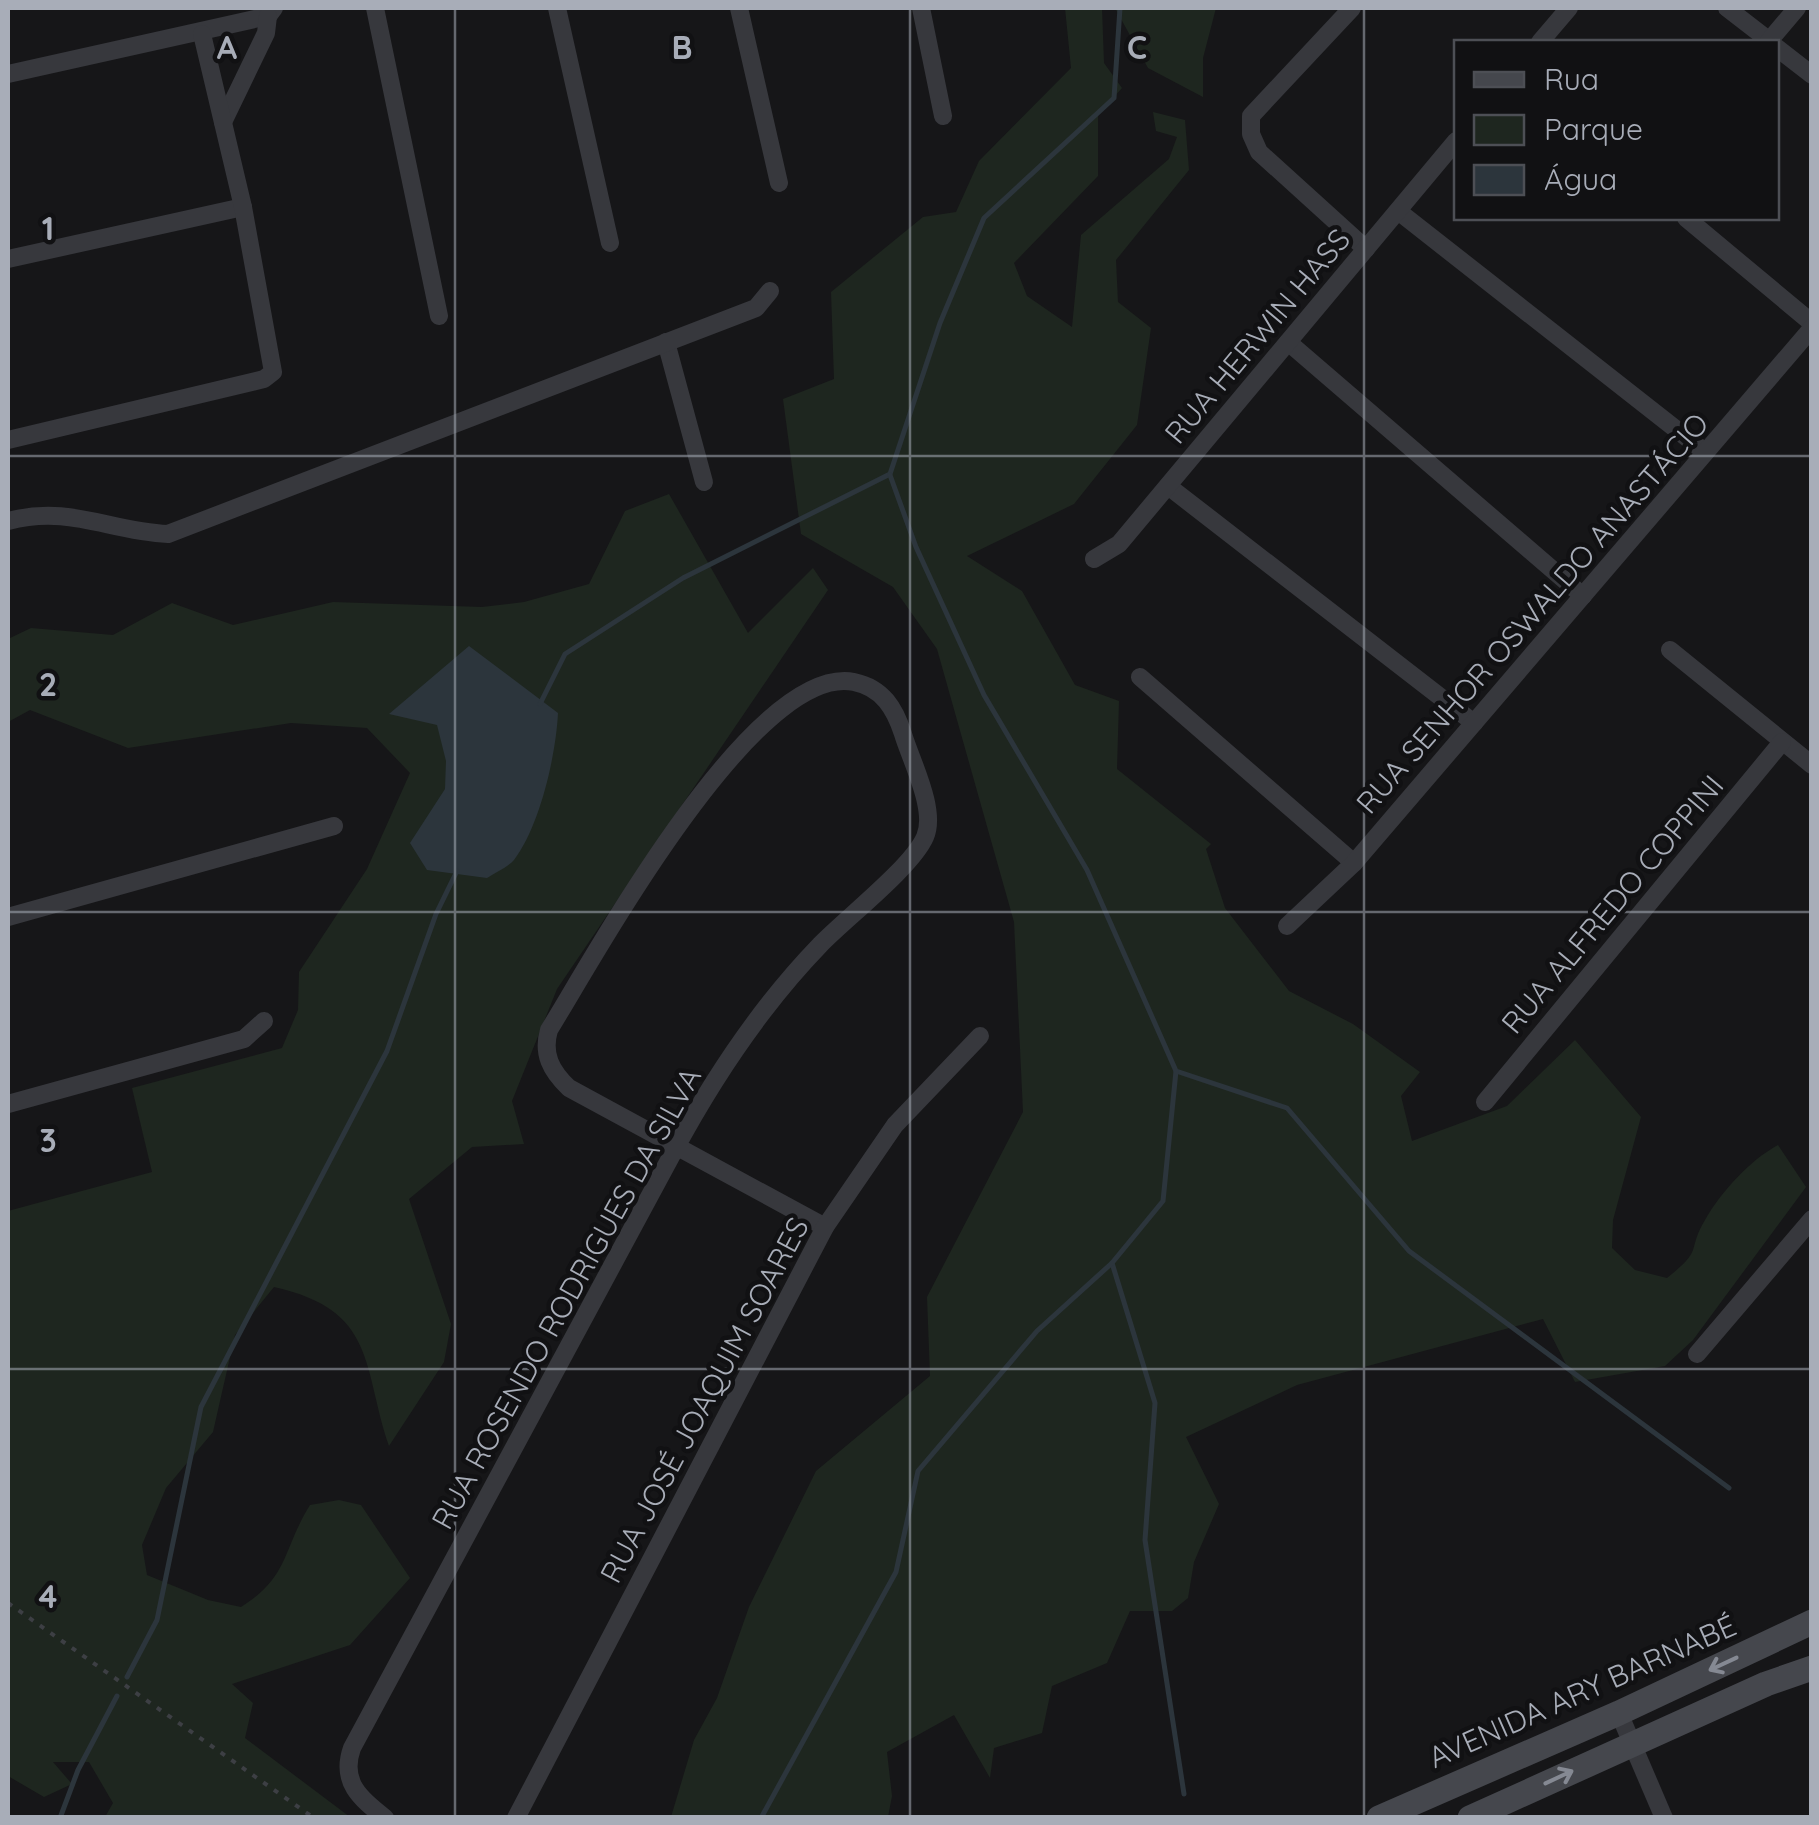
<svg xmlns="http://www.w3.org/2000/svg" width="1819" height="1825" viewBox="0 0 1819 1825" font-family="Quicksand,sans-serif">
  <rect width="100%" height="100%" fill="#161618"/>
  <g fill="#1e261f">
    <path d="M1065 8H1102L1104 63 1122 88 1098 115V176L1014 263 1027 296 1072 327 1081 235 1169 159 1177 137 1156 131 1153 112 1185 120 1189 170 1116 260 1118 302 1151 328 1137 425 1074 504 967 556 1022 591 1075 685 1119 701 1117 769 1211 844 1206 849 1225 908 1289 991 1353 1024 1420 1072 1401 1096 1412 1141 1507 1106 1575 1040 1641 1117 1613 1220 1612 1248 1635 1270 1667 1278C1705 1248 1686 1252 1705 1220 1721 1192 1750 1160 1778 1145L1806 1187 1693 1340 1665 1366 1575 1382 1543 1319 1297 1385 1186 1437 1219 1504 1194 1562 1188 1598 1172 1611H1130L1107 1663 1052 1686 1042 1733 994 1748 990 1778 954 1715 887 1752 892 1796 888 1817H671L694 1740 717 1698 749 1607 816 1471 930 1376 927 1297 1023 1112 1014 922 937 649 893 587 801 534 783 399 834 379 831 292 923 217 956 212 979 161 1071 68Z"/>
    <polygon points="1115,8 1216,8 1203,58 1203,97 1148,68"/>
    <path d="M669 494 748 633 813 568 828 590 557 989 512 1101 524 1144 472 1147 409 1199 451 1324 444 1362 389 1446C362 1366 377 1310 274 1287L235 1335 213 1432 166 1488 142 1545 147 1575 208 1600 241 1607C290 1576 282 1550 310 1505L339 1500 361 1505 410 1578 350 1645 232 1684 253 1703 245 1738 350 1817H105L113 1803 89 1762H53L72 1784 44 1797 8 1776V1211L152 1172 132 1088 282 1048 298 1010 299 972 367 869 410 773 367 728 291 723 128 748 30 710 8 722V639L31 628 113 635 172 603 233 625 333 602 482 607 524 602 589 584 625 511Z"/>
  </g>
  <path fill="#2c353c" d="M469 646 558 713C556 755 540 826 514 860 508 867 495 873 487 878L427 870 410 843 445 789 446 761 437 725 389 714Z"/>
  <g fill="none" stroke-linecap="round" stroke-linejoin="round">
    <g stroke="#2c353c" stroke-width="5">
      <polyline points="540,704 565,654 683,578 890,474 940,323 984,218 1114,98 1120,8"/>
      <polyline points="1176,1071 1287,1108 1409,1251 1729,1488"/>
      <polyline points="1112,1263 1155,1403 1145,1540 1184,1794"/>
      <polyline points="127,1677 157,1620 201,1407 387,1051 436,914 457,871"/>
      <polyline points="60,1818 78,1770 117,1696"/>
      <polyline points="761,1818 896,1572 918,1471 1037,1331 1112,1263 1163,1201 1176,1071 1087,870 984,695 916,547 890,475"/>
    </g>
    <polyline stroke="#3d3f44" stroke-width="4" stroke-dasharray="5 8" stroke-linecap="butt" points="8,1603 314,1818"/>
    <g stroke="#37383d" stroke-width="18">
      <polyline points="375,8 439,316"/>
      <polyline points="557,8 610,243"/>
      <polyline points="739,8 779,183"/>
      <polyline points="921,8 943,116"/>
      <polyline points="1352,8 1251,116 1251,134 1259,152 1366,249"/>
      <polyline points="1727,8 1771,42"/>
      <polyline points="1769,41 1797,8"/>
      <polyline points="1540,42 1569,8"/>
      <polyline points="1776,47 1812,75"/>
      <polyline points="8,74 268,16 274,8"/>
      <polyline points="223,122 266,33 268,16"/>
      <polyline points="1398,211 1705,452"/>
      <polyline points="1686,218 1812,323"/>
      <polyline points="8,259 243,207"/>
      <polyline points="666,342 704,482"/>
      <polyline points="1288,342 1583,596"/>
      <polyline points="8,440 264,379 273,372 243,207 202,34"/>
      <polyline points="1168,486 1474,723"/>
      <path d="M8 521C70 505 108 531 168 534L756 308 770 291"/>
      <polyline points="1094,559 1119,544 1456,141"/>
      <polyline points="1670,650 1812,765"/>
      <polyline points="1140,677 1354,863"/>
      <polyline points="8,917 334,826"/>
      <polyline points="1287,926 1354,863 1812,328"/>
      <polyline points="1485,1102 1782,742"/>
      <polyline points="8,1104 244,1039 264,1021"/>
      <polyline points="1697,1354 1812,1219"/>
      <polyline points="1619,1713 1664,1818"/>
      <path d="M385 1818C360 1798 340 1782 352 1748L675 1149C714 1077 763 1004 820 945 845 919 912 867 925 837 937 810 911 761 903 734 895 709 883 688 854 682 755 662 596 954 549 1030 542 1054 551 1071 569 1088L825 1227"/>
      <polyline points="516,1818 825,1227 895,1125 980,1036"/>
    </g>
    <g stroke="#45474d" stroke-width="25">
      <polyline points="1379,1818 1619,1713 1812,1622"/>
      <polyline points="1470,1818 1766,1684 1812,1668"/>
    </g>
  </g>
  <defs><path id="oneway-shaft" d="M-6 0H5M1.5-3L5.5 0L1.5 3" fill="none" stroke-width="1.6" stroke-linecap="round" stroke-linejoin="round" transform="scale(2.5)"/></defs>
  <g stroke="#858993">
    <use href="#oneway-shaft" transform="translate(1723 1664) rotate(155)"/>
    <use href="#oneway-shaft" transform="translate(1559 1777) rotate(-25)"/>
  </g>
  <path fill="none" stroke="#a8adb8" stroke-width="2.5" stroke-opacity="0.55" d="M455 8V1818M910 8V1818M1364 8V1818M8 456H1812M8 912H1812M8 1369H1812"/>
  <g text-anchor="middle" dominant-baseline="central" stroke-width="9" stroke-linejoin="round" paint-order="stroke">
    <g font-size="30" fill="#a8adb8" stroke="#111113">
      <text transform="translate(1257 336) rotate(-50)">RUA HERWIN HASS</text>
      <text transform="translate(1532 613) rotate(-49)">RUA SENHOR OSWALDO ANASTÁCIO</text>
      <text transform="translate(1612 904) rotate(-50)">RUA ALFREDO COPPINI</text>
      <text transform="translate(566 1298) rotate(-61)">RUA ROSENDO RODRIGUES DA SILVA</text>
      <text transform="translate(704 1400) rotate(-62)">RUA JOSÉ JOAQUIM SOARES</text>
      <text transform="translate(1582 1691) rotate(-24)">AVENIDA ARY BARNABÉ</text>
    </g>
  </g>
  <g font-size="32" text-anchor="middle" font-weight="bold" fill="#a8adb8" stroke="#111113" stroke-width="9" stroke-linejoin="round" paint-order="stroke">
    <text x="227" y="59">A</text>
    <text x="682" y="59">B</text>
    <text x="1137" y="59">C</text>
    <text x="48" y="240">1</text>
    <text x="48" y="696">2</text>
    <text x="48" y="1152">3</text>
    <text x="48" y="1608">4</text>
  </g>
  <rect width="1819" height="1825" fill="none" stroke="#a8adb8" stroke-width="20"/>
  <rect x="1454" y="40" width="325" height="180" fill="#111113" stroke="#4d4f55" stroke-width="2.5"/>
  <rect x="1474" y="72" width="50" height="15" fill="#45474d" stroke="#4d4f55" stroke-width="2.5"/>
  <text x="1544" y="90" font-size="30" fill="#a8adb8">Rua</text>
  <rect x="1474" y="115" width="50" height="30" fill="#1e261f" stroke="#4d4f55" stroke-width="2.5"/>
  <text x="1544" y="140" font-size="30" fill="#a8adb8">Parque</text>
  <rect x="1474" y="165" width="50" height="30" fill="#2c353c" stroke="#4d4f55" stroke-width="2.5"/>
  <text x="1544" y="190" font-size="30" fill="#a8adb8">Água</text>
</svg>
